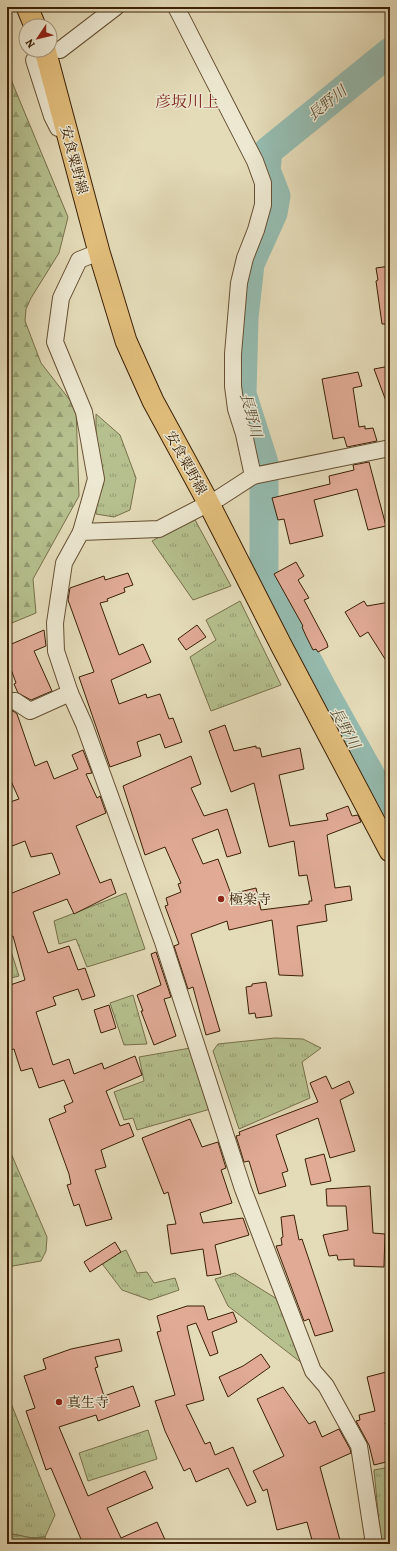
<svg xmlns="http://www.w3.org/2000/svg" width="397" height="1551" viewBox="0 0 397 1551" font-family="Alegreya,'Noto Serif JP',serif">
  <defs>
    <pattern id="grass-tufts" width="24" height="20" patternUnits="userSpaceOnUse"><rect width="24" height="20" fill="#b5c08e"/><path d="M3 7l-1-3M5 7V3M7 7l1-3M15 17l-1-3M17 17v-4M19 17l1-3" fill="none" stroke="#949c72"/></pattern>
    <pattern id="forest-firs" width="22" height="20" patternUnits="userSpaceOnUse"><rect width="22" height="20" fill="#b5c08e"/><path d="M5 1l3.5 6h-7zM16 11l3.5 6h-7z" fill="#949c72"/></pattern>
  </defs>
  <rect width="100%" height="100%" fill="#e4dbb8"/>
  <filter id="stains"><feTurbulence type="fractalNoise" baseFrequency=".005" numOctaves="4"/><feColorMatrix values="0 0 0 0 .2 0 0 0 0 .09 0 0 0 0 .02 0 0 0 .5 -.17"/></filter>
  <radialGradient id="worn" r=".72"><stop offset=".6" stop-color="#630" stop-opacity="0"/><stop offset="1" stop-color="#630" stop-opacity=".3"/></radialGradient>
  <g fill="url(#grass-tufts)" stroke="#78704a">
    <polygon points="96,414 120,435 136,478 130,510 114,517 96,514"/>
    <polygon points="194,518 231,586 193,600 152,541"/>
    <polygon points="240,601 281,685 211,711 190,657 216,640 206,620"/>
    <polygon points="126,893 145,949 87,967 76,939 59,944 54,921"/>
    <polygon points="7,939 19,976 7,979"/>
    <polygon points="133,995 147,1044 124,1045 110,1003"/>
    <polygon points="275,1038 303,1039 321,1048 302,1062 310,1098 239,1129 213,1051 218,1044"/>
    <polygon points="196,1047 214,1108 137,1130 133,1118 124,1120 114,1092 144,1081 139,1057"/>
    <polygon points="126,1250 137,1273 147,1272 154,1283 175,1278 179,1290 150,1300 122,1290 100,1261"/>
    <polygon points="235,1273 277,1299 303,1364 228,1306 215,1279"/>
    <polygon points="7,1393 55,1515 45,1537 32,1538 7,1533"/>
    <polygon points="148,1430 157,1459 88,1481 79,1453"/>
    <polygon points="390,1467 390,1544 381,1544 374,1470"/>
  </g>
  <g fill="url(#forest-firs)" stroke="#78704a">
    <polygon points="7,70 68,217 59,253 31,298 26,309 25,321 41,363 76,408 79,496 33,579 36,613 7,625"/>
    <polygon points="7,1144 47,1237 46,1251 41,1261 7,1267"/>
    <polygon points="7,1533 32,1538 45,1537 48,1544 7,1544"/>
  </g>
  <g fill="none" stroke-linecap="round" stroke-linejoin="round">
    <polyline stroke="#95bbaf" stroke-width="29" points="390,52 268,151 266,170 276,196 273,213 250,264 244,318 242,394 264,463 264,578 322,688 390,810"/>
  </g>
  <g fill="#e0aa95" stroke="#3b2005">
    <polygon points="390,266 390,324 382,324 376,281 378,280 376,268"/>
    <polygon points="390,366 390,409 389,409 374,369"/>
    <polygon points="358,372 362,386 353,388 359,427 365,426 365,429 373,428 377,441 347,447 344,437 333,439 322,379"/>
    <polygon points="369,462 386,526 368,530 357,489 314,500 323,536 290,544 284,519 278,520 272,498 330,484 329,476 354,470 353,465"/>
    <polygon points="296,562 304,576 298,580 309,598 304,600 327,643 328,647 318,652 316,649 313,650 306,636 302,627 303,626 274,574"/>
    <polygon points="128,573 133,585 124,588 125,592 107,599 108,601 100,603 119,655 143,644 151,662 111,680 119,704 146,694 147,698 160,694 169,719 173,718 182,742 165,748 160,734 137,742 141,756 110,767 79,677 94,672 68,600 70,588 104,576 105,580"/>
    <polygon points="364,601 367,606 390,602 390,667 368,632 360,637 345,612"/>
    <polygon points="197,625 206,637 186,650 178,639"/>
    <polygon points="44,630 46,646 34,651 52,691 31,700 18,693 14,684 16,683 7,658 7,646"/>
    <polygon points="7,711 13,711 17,714 35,766 47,761 54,779 78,769 72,755 83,750 92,773 86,774 97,798 100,796 106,813 76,826 100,883 111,879 116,893 74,914 67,899 33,912 48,953 69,946 78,970 85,968 95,996 82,1000 78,989 53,997 56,1005 36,1012 53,1065 69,1059 74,1074 102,1063 104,1069 135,1056 142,1075 106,1091 120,1126 129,1123 134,1136 101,1150 106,1167 95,1170 112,1219 86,1226 79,1204 74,1206 67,1185 71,1184 69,1174 49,1119 66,1112 64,1106 73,1102 64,1080 39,1088 32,1068 21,1071 14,1049 7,1051 7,986 25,980 13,936 7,938 7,895 60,874 52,853 31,857 25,841 7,848 7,803 19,799 7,772"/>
    <polygon points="225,725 234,751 256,746 256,748 260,748 262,757 300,748 304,769 279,775 290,826 328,820 326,814 348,806 352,816 358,815 361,822 327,835 335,888 350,886 352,900 325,905 327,921 297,926 303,976 279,975 272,920 229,930 227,921 191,934 220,1031 206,1035 193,987 188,989 174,946 179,944 165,906 168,905 166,898 181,892 178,884 181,883 165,847 145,855 123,786 191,756 201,784 191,788 204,816 227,809 241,853 227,857 218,829 192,839 203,864 218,859 231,894 256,888 261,910 309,904 309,901 312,901 307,875 299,876 294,841 269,847 254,783 231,792 209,731"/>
    <polygon points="156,952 171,997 164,999 176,1036 154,1045 141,1011 143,1011 137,995 161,985 151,954"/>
    <polygon points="266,982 272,1016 256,1018 255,1013 249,1014 246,987 252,986 252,984"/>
    <polygon points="109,1005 116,1028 101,1033 94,1010"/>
    <polygon points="326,1076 332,1089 349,1081 354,1093 340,1100 355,1151 330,1158 318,1118 276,1135 288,1171 282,1173 286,1186 259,1194 249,1161 244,1162 236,1136 240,1135 239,1132 318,1102 310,1083"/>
    <polygon points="190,1119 202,1147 218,1142 226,1168 221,1170 232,1203 200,1213 203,1223 243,1218 249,1235 215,1245 221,1274 207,1276 203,1249 171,1254 167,1225 176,1224 168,1192 164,1194 142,1138"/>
    <polygon points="324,1154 331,1181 311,1185 305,1159"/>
    <polygon points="370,1186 373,1233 385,1234 384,1267 354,1266 354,1259 338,1260 337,1255 329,1256 323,1235 348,1230 346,1206 327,1206 326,1189"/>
    <polygon points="294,1215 299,1240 302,1239 333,1331 315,1336 309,1319 304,1321 276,1246 282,1245 281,1238 283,1237 281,1217"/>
    <polygon points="115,1242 121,1252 90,1272 84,1262"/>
    <polygon points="187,1306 204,1306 208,1320 233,1312 237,1322 212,1332 218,1353 210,1356 196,1323 187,1326 204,1400 186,1405 205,1444 210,1442 215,1455 233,1447 256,1502 247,1506 228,1468 196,1482 190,1468 184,1471 165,1431 155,1401 175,1395 157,1332 161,1331 157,1316"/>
    <polygon points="119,1339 122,1351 95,1357 98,1367 95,1368 104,1396 133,1386 140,1406 98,1421 96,1415 59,1427 88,1496 145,1471 153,1488 107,1508 121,1538 157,1522 167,1544 83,1544 51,1468 46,1470 26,1411 35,1408 24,1376 46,1369 43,1359 71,1349"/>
    <polygon points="261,1354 270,1367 228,1397 219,1377 243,1366"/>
    <polygon points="390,1371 390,1421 385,1423 390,1441 390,1461 374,1465 369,1445 356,1421 360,1420 359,1415 375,1411 367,1377"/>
    <polygon points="283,1387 309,1424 315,1421 322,1437 339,1429 350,1449 351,1453 320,1467 341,1544 316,1544 315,1539 312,1540 307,1522 277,1530 267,1489 263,1491 253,1471 284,1456 257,1399"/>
  </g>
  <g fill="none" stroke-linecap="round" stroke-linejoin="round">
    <defs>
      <g id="minor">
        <polyline points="176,7 255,161 263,183 263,205 256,230 245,258 239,283 233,354 233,386 236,409 244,434 253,476"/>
        <polyline points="60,50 116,7"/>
        <polyline points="34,60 52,116 58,128"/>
        <polyline points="81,532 96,479 84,412 55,342 61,298 79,260 99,252"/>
        <polyline points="7,702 15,701 30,711 70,693"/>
        <polyline points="374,1544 359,1446 326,1386 313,1371 243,1189 163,942 84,724 70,693 56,651 55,623 64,563 81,532 159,529 219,498 253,476 390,448"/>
      </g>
      <g id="major">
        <polyline points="27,7 35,26"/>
        <polyline points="45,50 99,252 126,341 153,401 208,502 281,645 390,851"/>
      </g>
    </defs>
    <use href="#minor" stroke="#654f32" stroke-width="18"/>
    <use href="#major" stroke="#3b2005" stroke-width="23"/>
    <use href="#minor" stroke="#ede8d1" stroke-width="16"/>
    <use href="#major" stroke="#e2be7c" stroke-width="21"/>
  </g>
  <g fill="#8f2418" stroke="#ede8d1" stroke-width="1.5">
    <circle cx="221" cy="899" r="4"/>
    <circle cx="59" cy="1402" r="4"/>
  </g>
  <g text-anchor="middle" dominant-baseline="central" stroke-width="3" stroke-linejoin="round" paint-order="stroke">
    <g font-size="14" fill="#3b2005" stroke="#ede8d1">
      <text transform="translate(74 160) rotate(75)">安食粟野線</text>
      <text transform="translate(186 463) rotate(61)">安食粟野線</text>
    </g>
    <g font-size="14" fill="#3b2005" stroke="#ede8d1" text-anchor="start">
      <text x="229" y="899">極楽寺</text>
      <text x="67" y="1402">真生寺</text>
    </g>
    <g font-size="15" font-style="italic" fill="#564e38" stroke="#ede8d1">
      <text transform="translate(327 103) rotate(-39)">長野川</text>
      <text transform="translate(251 415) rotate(75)">長野川</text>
      <text transform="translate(345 728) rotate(61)">長野川</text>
    </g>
    <g font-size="16" fill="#7a1f14" stroke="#ede8d1">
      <text x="187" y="102">彦坂川上</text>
    </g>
  </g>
  <rect width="397" height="1551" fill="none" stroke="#e4dbb8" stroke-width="24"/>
  <rect x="8" y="8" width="381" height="1535" fill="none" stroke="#3b2005" stroke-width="2"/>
  <rect x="12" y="12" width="373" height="1527" fill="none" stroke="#3b2005"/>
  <g transform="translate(38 38) rotate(235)"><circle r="19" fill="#ede8d1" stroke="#a6987f"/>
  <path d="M0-3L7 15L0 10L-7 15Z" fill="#8f2418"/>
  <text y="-6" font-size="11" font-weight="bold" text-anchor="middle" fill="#3b2005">N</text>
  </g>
  <rect width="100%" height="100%" filter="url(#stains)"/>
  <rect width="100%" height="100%" fill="url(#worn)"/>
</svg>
